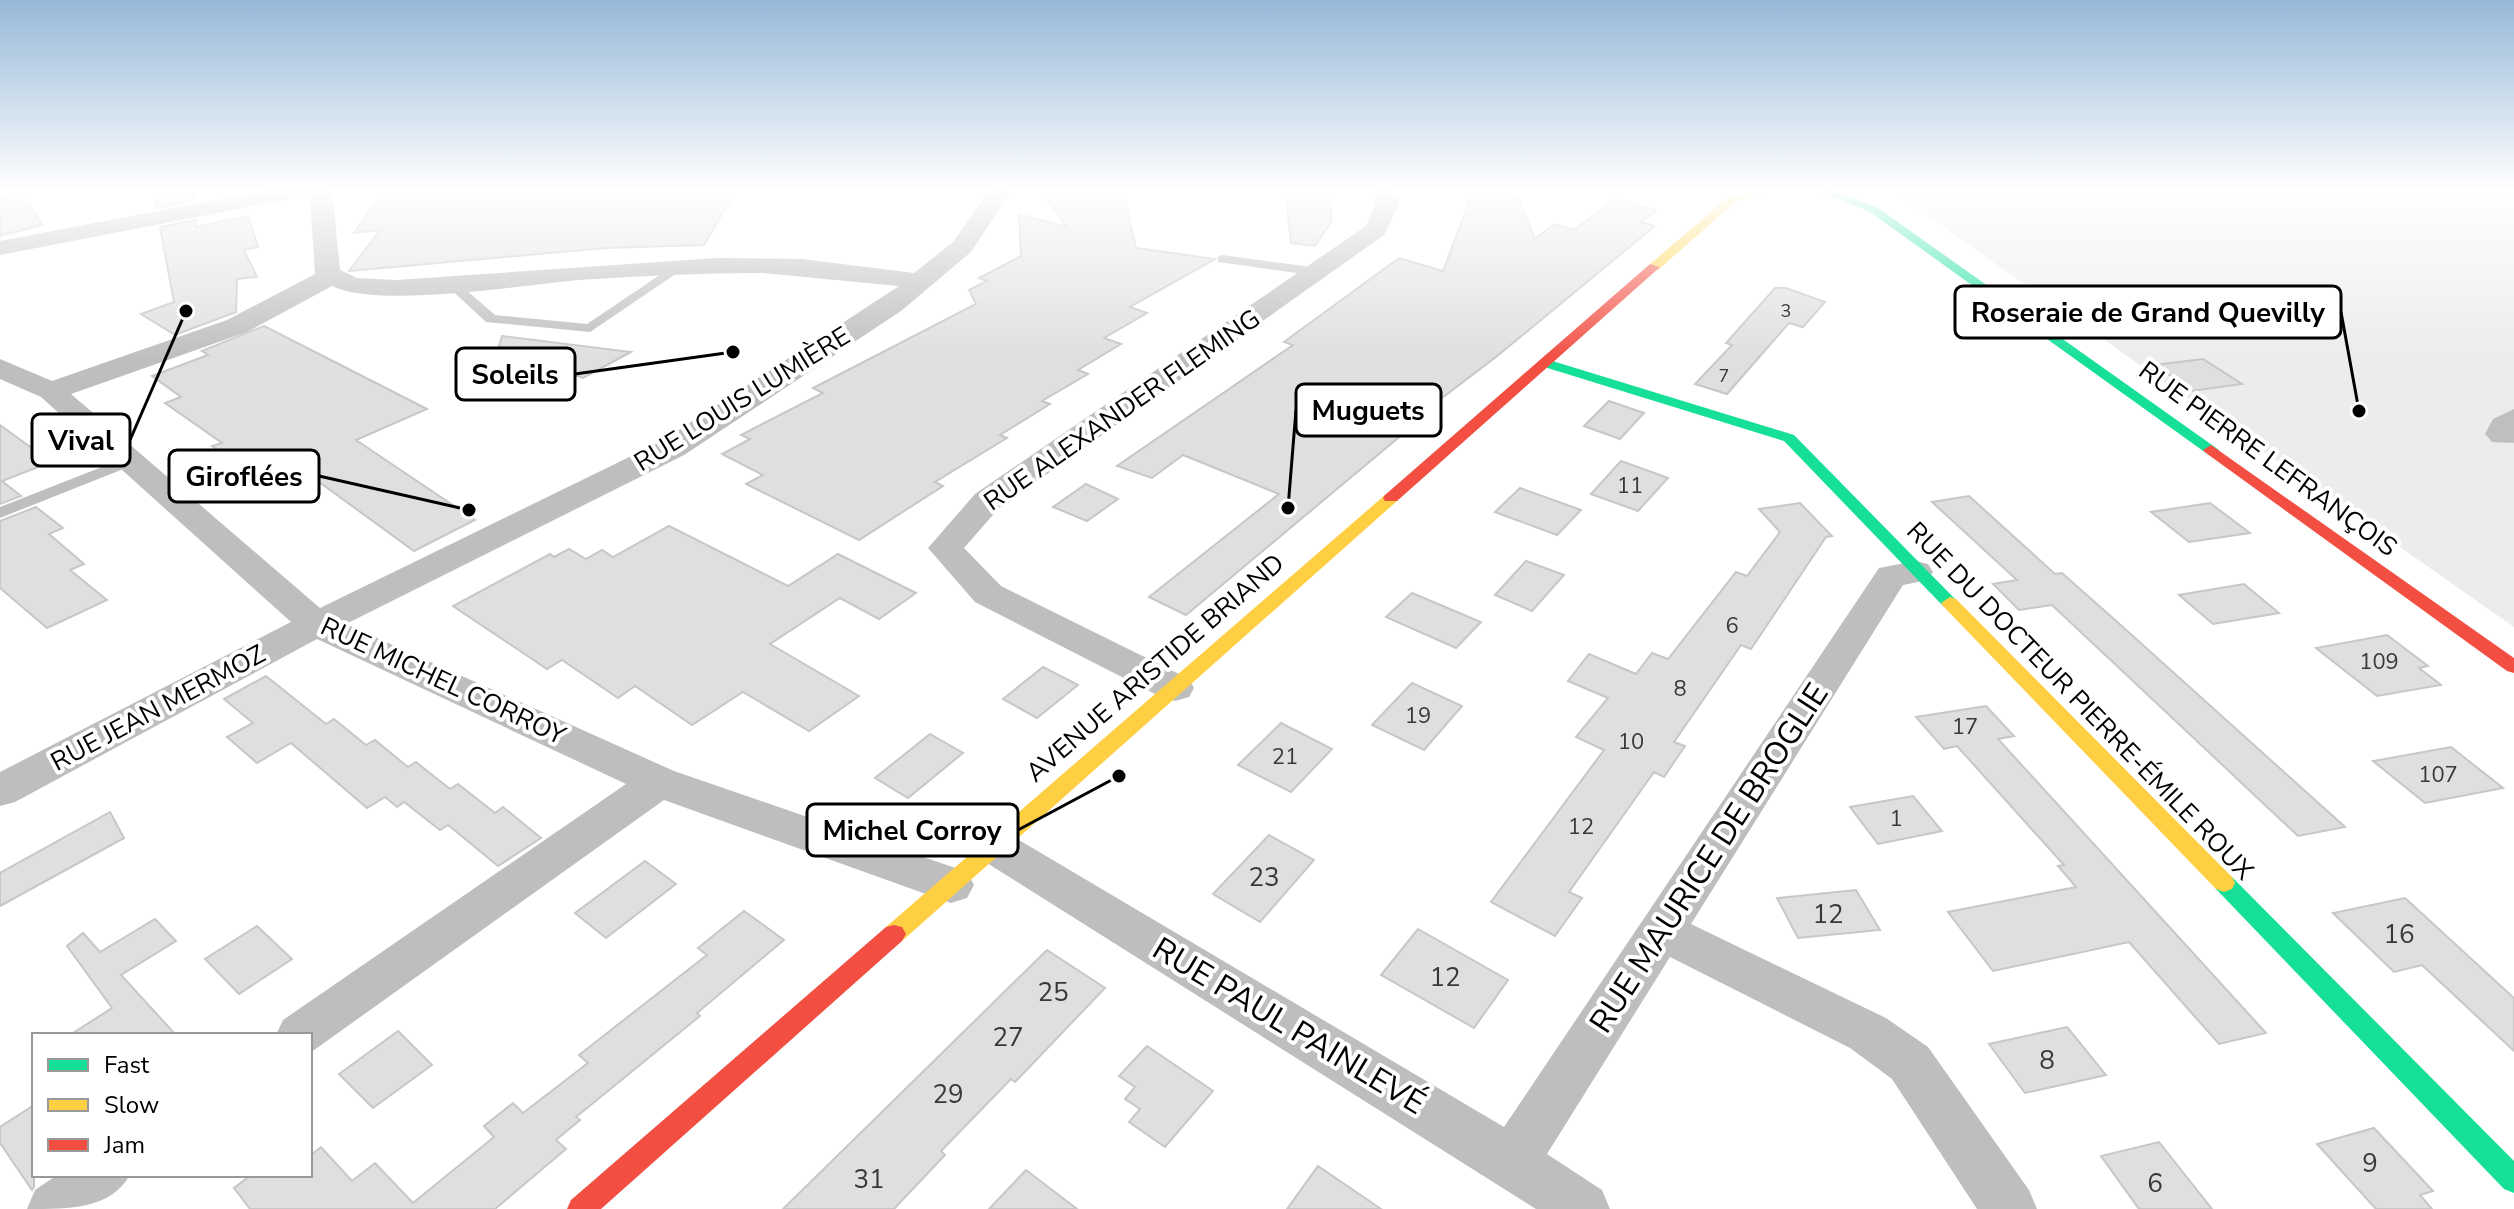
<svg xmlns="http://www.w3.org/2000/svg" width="2514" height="1209" viewBox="0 0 2514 1209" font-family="'Nunito Sans',sans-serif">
  <rect width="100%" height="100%" fill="#fff"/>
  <polygon fill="#ececec" points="1897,190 2514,190 2514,627 1896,194"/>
  <polygon fill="#bfbfbf" points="2514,409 2514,443 2492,442 2485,434 2493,419"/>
  <g fill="#dfdfdf" stroke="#c7c7c7" stroke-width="2">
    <polygon points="153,190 193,190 194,201 156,208"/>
    <polygon points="428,190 736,190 704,245 605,248 349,271 380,230 354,233 381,194"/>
    <polygon points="1042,190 1123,190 1136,248 1215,259 1130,307 1147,313 1104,338 1121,344 1078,370 1088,374 1042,401 1050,404 1000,435 1007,438 935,482 943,486 859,540 746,484 763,475 722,454 750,439 741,435 823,393 813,388 976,304 969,290 987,281 979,278 1021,256 1019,214 1066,227"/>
    <polygon points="1474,190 1507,190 1511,199 1518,199 1535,239 1554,224 1574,230 1615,199 1657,210 1641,222 1655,226 1496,357 1417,417 1422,418 1186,615 1149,597 1279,494 1183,455 1152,478 1117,466 1293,345 1284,342 1399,258 1443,271"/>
    <polygon points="21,193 42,225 0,236 0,198"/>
    <polygon points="1286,195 1318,195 1318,201 1330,200 1332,221 1315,246 1291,243"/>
    <polygon points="248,216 258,247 244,250 257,277 237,279 236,312 175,335 141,314 174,302 160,227 195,220 196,227"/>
    <polygon points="1775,288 1786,288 1825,302 1803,327 1789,323 1727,394 1695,384 1732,345 1726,343"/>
    <polygon points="264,326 427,409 356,440 475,520 414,551 286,458 251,473 212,446 222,443 165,403 181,397 152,376 208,355 202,351"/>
    <polygon points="502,336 631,352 583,378 498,350"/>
    <polygon points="2203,359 2242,384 2192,391 2155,365"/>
    <polygon points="1609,401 1644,413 1620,439 1584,426"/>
    <polygon points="0,425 51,462 2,481 21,496 0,504"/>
    <polygon points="1621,461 1668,478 1638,511 1591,494"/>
    <polygon points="1086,484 1118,499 1087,521 1053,507"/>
    <polygon points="1520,488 1581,510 1557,535 1495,512"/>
    <polygon points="1969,496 2055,574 2062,573 2124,628 2345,827 2298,836 2052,605 2019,610 1993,584 2017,580 1932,502"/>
    <polygon points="1800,503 1832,536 1826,537 1751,649 1741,645 1674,742 1685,746 1664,777 1654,772 1569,892 1582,898 1555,936 1491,902 1604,750 1576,737 1608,698 1568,681 1589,654 1636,674 1652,653 1668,659 1736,572 1747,576 1780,532 1759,509"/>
    <polygon points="2210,503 2250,533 2189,542 2151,512"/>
    <polygon points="36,507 63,528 49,534 84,564 70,570 107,600 47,628 0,588 0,521"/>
    <polygon points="669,526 788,586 838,554 916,593 879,619 840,598 770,644 859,696 809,731 743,692 692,725 635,686 618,698 562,660 547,669 453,606 550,554 554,557 569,549 586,559 602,550 613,557"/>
    <polygon points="1526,561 1564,575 1532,611 1495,595"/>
    <polygon points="2244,584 2279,613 2213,624 2179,595"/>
    <polygon points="1412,593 1481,622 1456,648 1386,617"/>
    <polygon points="2387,635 2428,666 2419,668 2441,685 2377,696 2316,648"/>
    <polygon points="1043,667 1078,685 1037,718 1003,699"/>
    <polygon points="266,676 326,724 334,719 366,745 375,740 408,767 416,762 450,789 458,784 495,813 503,807 541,838 498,866 448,825 440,830 404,802 397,807 385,797 367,808 291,743 257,763 227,737 253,723 224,699"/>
    <polygon points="1412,683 1462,706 1424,750 1372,725"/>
    <polygon points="1986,706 2014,736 1998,739 2266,1033 2219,1044 2129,942 1993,971 1948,912 2076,887 2058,866 2064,865 1957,746 1944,749 1916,717"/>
    <polygon points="1281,723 1332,749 1291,792 1238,765"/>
    <polygon points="930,734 963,753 908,798 875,778"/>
    <polygon points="2451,747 2503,788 2425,803 2373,761"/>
    <polygon points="1913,796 1942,831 1878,844 1850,807"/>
    <polygon points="110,812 124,838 0,906 0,873"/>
    <polygon points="1269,835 1314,860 1260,922 1213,894"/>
    <polygon points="645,861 676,884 606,938 575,913"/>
    <polygon points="1856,890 1880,930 1798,938 1777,898"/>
    <polygon points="2405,898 2514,998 2514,1051 2422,965 2394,972 2333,913"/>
    <polygon points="744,911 784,940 697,1013 700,1016 576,1117 580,1120 556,1140 566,1149 495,1209 250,1209 234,1188 251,1175 310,1175 310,1156 321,1147 352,1181 375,1163 413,1203 494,1137 484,1126 513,1103 523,1113 588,1063 579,1055 707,955 698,948"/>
    <polygon points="155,919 176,941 121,975 176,1035 70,1035 112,1008 67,946 83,933 100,952"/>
    <polygon points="257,926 292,959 239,994 205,959"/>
    <polygon points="1418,929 1508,980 1474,1028 1381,975"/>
    <polygon points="1047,950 1105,988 1015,1082 1011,1079 941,1151 945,1155 894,1209 783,1209"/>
    <polygon points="2067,1027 2106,1075 2025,1093 1989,1044"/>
    <polygon points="398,1031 432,1065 373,1108 339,1074"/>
    <polygon points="1147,1046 1213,1091 1165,1147 1129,1122 1140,1109 1125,1099 1135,1087 1119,1076"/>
    <polygon points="34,1105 34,1187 32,1190 0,1143 0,1127"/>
    <polygon points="2374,1128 2433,1191 2420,1195 2432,1209 2376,1209 2317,1144"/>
    <polygon points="2159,1142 2212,1209 2139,1209 2101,1156"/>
    <polygon points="1318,1166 1381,1209 1287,1209"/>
    <polygon points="1026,1170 1077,1209 989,1209"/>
  </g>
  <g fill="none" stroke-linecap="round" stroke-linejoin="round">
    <g fill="#bebebe" fill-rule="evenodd">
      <polygon points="1222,255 1318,268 1324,272 1318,276 1218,262 1218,256"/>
      <polygon points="679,262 685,266 683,269 590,332 486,322 445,284 456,281 495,315 587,324"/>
      <polygon points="130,456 136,458 138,461 136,464 0,518 0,507"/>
    </g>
    <g fill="#bebebe" fill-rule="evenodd">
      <path d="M268 190H332L340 270 357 278 397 280 717 258 802 259 914 273 953 242 990 190H1012L971 252 901 311 684 455 346 624 674 771 967 872 974 885 967 898 951 903 664 800 310 1053V1035H276L283 1020 626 784 317 639 15 802 0 806V772L291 622 41 397 0 379V359L52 381 227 320 315 274 310 195 0 255V241ZM762 273 899 286 662 441 320 608 71 394 247 332 332 286C377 309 523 285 579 280 640 276 701 273 762 273Z"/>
      <polygon points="1376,190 1398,190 1399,204 1384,235 999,508 964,548 1001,586 1189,679 1194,688 1189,697 1175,701 1161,697 975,602 928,548 975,494 1366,226 1375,204"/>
      <polygon points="1916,561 1928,564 1933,572 1928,580 1903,585 1691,924 1886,1018 1928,1047 2029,1190 2037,1209 1977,1209 1892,1079 1850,1048 1670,957 1547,1154 1602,1190 1610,1209 1536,1209 979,858 972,846 979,834 994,829 1009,834 1504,1127 1879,568"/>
      <path d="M57 1175H130C110 1209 71 1209 27 1209L35 1190Z"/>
    </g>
    <g fill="#16e098" fill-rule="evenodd">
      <polygon points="1817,190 1833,190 1878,208 2219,450 2216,453 2206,453 1870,212"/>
      <polygon points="1546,359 1794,435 1959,603 1956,607 1944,607 1784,441 1541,366 1541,360"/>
      <polygon points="2224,874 2232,877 2514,1161 2514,1193 2504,1189 2216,889 2213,883 2216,877"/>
    </g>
    <g fill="#ffcf43" fill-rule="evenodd">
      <polygon points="1756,190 1774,190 1734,203 1658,270 1650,270 1650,264 1726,199"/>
      <polygon points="1391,493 1397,495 1399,498 1397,501 902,941 894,943 886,941 882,934 886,927 1385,495"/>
      <polygon points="1950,597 1956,599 2232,877 2235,883 2232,889 2224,892 2216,889 1944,607 1941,603"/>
    </g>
    <g fill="#f24e42" fill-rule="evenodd">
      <polygon points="1650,264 1660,267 1397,501 1385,501 1383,498 1385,495"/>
      <polygon points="2211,445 2514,658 2514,673 2507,671 2206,453 2203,450"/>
      <polygon points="894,925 902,927 906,934 902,941 601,1209 567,1209 571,1200 886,927"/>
    </g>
  </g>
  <linearGradient id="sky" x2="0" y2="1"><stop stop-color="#97b8d8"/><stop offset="0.53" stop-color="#fff"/><stop offset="1" stop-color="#fff" stop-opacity="0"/></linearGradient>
  <rect width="2514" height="359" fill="url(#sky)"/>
  <g text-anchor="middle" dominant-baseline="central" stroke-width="8" stroke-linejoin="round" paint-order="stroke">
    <g font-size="18" fill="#383838">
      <text x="1786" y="311">3</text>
      <text x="1724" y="376">7</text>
    </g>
    <g font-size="22" fill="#383838">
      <text x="1630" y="486">11</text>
      <text x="1732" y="626">6</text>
      <text x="2379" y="662">109</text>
      <text x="1680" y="689">8</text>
      <text x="1418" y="716">19</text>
      <text x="1965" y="727">17</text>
      <text x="1631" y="742">10</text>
      <text x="1285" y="757">21</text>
      <text x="2438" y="775">107</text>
      <text x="1896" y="819">1</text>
      <text x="1581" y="827">12</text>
    </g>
    <g font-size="26" fill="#000" stroke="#fff">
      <text transform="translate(742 399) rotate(-32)">RUE LOUIS LUMIÈRE</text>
      <text transform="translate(1122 410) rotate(-35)">RUE ALEXANDER FLEMING</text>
      <text transform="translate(2268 459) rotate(36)">RUE PIERRE LEFRANÇOIS</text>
      <text transform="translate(1155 668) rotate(-41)">AVENUE ARISTIDE BRIAND</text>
      <text transform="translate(443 681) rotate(25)">RUE MICHEL CORROY</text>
      <text transform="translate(2080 701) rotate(46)">RUE DU DOCTEUR PIERRE-ÉMILE ROUX</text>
      <text transform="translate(158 708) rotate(-28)">RUE JEAN MERMOZ</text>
    </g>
    <g font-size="26" fill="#383838">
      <text x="1264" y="877">23</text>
      <text x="1828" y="914">12</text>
      <text x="2399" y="934">16</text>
      <text x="1445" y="977">12</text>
      <text x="1053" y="992">25</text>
      <text x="1008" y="1037">27</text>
      <text x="2047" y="1060">8</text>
      <text x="948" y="1094">29</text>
      <text x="2370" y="1163">9</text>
      <text x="869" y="1179">31</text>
      <text x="2155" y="1183">6</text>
    </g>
    <g font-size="32" fill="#000" stroke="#fff">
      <text transform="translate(1709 858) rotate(-57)">RUE MAURICE DE BROGLIE</text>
      <text transform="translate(1289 1026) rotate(31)">RUE PAUL PAINLEVÉ</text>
    </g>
  </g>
  <path fill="none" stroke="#000" stroke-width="3" d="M2359 411L2341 312M733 352L575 374M1288 508L1296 410M186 311L130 440M469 510L319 476M1119 776L1018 830"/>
  <g fill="#000" stroke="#fff" stroke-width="3">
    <circle cx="2359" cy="411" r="8"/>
    <circle cx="733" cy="352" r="8"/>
    <circle cx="1288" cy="508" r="8"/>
    <circle cx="186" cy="311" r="8"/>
    <circle cx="469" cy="510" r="8"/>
    <circle cx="1119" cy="776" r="8"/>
  </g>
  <g fill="#fff" stroke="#000" stroke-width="3">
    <rect x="1955" y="286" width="386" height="52" rx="8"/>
    <rect x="456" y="348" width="119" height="52" rx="8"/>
    <rect x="1296" y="384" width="145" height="52" rx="8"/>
    <rect x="32" y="414" width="98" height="52" rx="8"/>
    <rect x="169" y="450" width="150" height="52" rx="8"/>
    <rect x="807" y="804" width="211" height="52" rx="8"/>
  </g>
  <g font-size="28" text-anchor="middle" font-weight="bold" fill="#000">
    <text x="2148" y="322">Roseraie de Grand Quevilly</text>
    <text x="515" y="384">Soleils</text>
    <text x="1368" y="420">Muguets</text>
    <text x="81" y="450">Vival</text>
    <text x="244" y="486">Giroflées</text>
    <text x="912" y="840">Michel Corroy</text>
  </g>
  <rect x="32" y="1033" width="280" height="144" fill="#ffffff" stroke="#999999" stroke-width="2"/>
  <rect x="48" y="1059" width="40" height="12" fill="#16e098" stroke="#999999" stroke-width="2"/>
  <text x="104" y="1073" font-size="24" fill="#000000">Fast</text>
  <rect x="48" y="1099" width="40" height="12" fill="#ffcf43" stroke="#999999" stroke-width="2"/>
  <text x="104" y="1113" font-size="24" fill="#000000">Slow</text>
  <rect x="48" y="1139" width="40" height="12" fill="#f24e42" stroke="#999999" stroke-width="2"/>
  <text x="104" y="1153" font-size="24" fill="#000000">Jam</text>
</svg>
